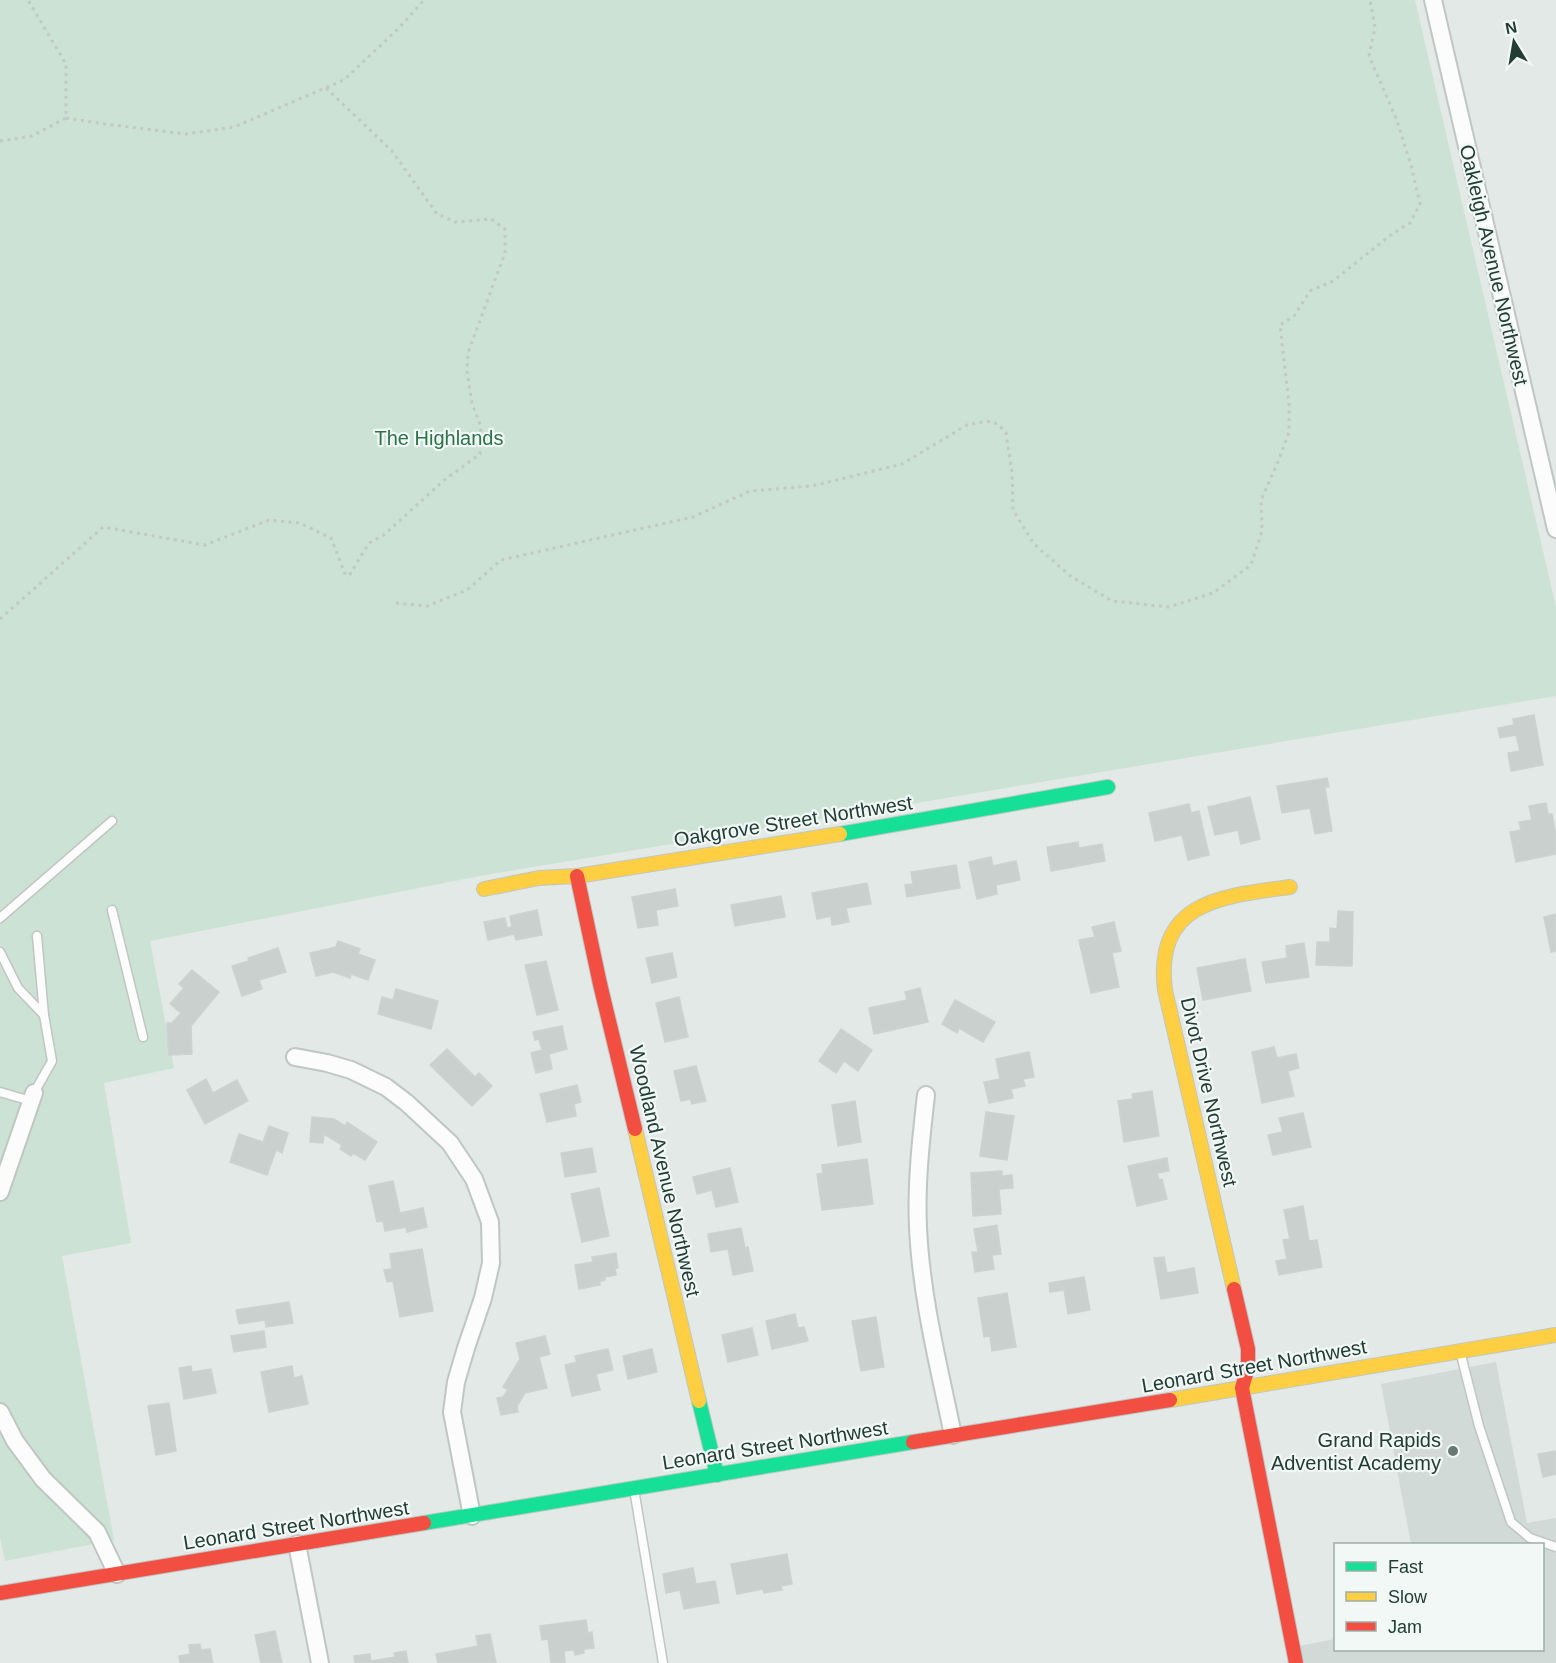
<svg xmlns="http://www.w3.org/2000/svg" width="1556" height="1663" viewBox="0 0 1556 1663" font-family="Helvetica,sans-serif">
  <rect width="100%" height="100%" fill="#e3e9e6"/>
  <polygon fill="#d1dad6" points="1496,1362 1527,1523 1556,1518 1556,1663 1303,1663 1299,1646 1335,1639 1336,1650 1542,1650 1542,1544 1411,1544 1381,1384"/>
  <polygon fill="#cce2d4" points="0,0 1415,0 1556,607 1556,696 480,876 150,941 174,1068 104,1083 131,1243 62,1256 114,1540 5,1561 0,1537"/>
  <g fill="#cad0ce" stroke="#ccd2cf" stroke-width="1.5">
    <polygon points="1534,715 1543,765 1511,771 1508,753 1520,751 1516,735 1500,738 1498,728 1514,725 1513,719"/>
    <polygon points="1327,778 1329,787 1325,787 1332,831 1315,834 1310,808 1282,813 1277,786"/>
    <polygon points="1250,797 1260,839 1241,844 1238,830 1215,835 1208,807"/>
    <polygon points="1546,803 1548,814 1552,814 1556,835 1556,854 1516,862 1510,832 1521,830 1519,822 1532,820 1529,806"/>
    <polygon points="1189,804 1191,813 1199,811 1209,855 1188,860 1182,835 1155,841 1149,813"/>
    <polygon points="1078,842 1079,848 1102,844 1105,861 1051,871 1047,847"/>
    <polygon points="991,857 993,866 1016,861 1020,880 996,885 997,894 977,899 969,862"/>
    <polygon points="956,865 960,888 907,897 905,885 913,884 911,872"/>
    <polygon points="867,883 871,904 846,908 849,922 832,925 831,916 817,919 812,893"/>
    <polygon points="675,889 678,906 656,910 658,925 638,928 632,897"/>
    <polygon points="781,896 785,917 735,926 731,905"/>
    <polygon points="537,910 542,935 516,940 514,934 488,940 484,922 505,918 507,928 512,927 510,916"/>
    <polygon points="1338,911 1353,912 1352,966 1316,965 1317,942 1330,942 1330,928 1337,929"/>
    <polygon points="1556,914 1556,951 1551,952 1544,917"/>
    <polygon points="1114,922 1121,951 1112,953 1119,987 1091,993 1079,940 1095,937 1092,927"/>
    <polygon points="338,941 360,949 358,954 375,960 368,980 351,974 350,978 333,972 316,976 310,953 336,947"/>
    <polygon points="1304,943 1309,977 1266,983 1262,962 1287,958 1286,946"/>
    <polygon points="278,948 286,972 259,980 262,989 242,996 232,966 249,961 248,958"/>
    <polygon points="672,953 677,977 652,983 646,958"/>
    <polygon points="1245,959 1251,991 1203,1000 1197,968"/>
    <polygon points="546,961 558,1010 537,1015 525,965"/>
    <polygon points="192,970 219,992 191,1026 192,1054 169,1055 167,1023 172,1023 181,1013 170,1004 184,988 179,984"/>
    <polygon points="920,988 928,1022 874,1034 869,1008 907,1000 905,992"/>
    <polygon points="396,989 438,1001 431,1029 378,1014 382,997 393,1000"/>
    <polygon points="679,997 688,1037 665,1042 656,1003"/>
    <polygon points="955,1000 995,1022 983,1042 959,1028 957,1033 942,1024"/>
    <polygon points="562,1026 567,1049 549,1054 552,1069 536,1073 531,1053 542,1050 539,1039 535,1040 533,1032"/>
    <polygon points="841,1029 872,1050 858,1071 844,1061 836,1073 819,1061"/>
    <polygon points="1274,1047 1277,1058 1296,1054 1299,1068 1288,1071 1294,1096 1262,1103 1252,1052"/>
    <polygon points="447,1049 475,1077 479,1073 492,1086 472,1106 430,1065"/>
    <polygon points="1029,1052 1034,1077 1023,1079 1025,1086 1011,1089 1013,1098 989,1103 984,1082 1000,1079 996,1059"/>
    <polygon points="696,1066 706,1101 692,1104 690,1099 681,1101 674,1071"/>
    <polygon points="206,1079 213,1093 237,1080 248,1101 205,1124 187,1090"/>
    <polygon points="577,1085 581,1102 574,1104 576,1116 547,1122 540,1094"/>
    <polygon points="1152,1091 1159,1136 1124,1142 1118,1101 1133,1099 1132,1094"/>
    <polygon points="855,1101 861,1142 838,1146 832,1105"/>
    <polygon points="986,1112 1014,1116 1007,1160 980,1156"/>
    <polygon points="1303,1113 1311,1147 1273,1155 1268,1135 1283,1132 1279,1118"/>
    <polygon points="312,1117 334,1119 345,1126 347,1122 377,1142 365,1160 353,1153 351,1156 340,1149 342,1145 324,1134 323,1143 310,1142"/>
    <polygon points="269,1126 288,1133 282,1153 276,1150 267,1175 230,1162 239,1134 263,1142"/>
    <polygon points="592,1148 596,1172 565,1177 561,1153"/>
    <polygon points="1167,1158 1169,1171 1157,1173 1159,1180 1162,1179 1167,1199 1137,1206 1128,1166"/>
    <polygon points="867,1159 873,1204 822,1210 817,1174 823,1173 822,1165"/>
    <polygon points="730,1168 738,1202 716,1207 712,1190 697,1194 693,1177"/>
    <polygon points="1002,1171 1002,1176 1012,1175 1013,1188 999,1189 1001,1214 973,1216 971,1173"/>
    <polygon points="393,1181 400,1213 423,1208 427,1227 407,1232 406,1227 385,1231 383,1221 377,1222 369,1186"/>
    <polygon points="599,1188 609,1236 582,1242 571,1194"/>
    <polygon points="1303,1206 1309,1241 1317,1240 1322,1267 1279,1275 1276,1261 1287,1259 1283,1240 1290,1239 1284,1210"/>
    <polygon points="997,1225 1001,1254 992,1255 994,1269 975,1272 972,1252 978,1252 974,1229"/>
    <polygon points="741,1228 745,1248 748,1247 753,1271 733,1275 728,1249 711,1252 708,1234"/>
    <polygon points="422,1249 433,1311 400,1317 393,1281 387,1282 384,1270 392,1269 390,1254"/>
    <polygon points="616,1253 618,1268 615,1269 616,1275 605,1277 605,1280 599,1282 600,1285 579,1289 575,1265 593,1262 592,1257"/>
    <polygon points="1164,1257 1167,1273 1194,1268 1198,1293 1161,1299 1154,1258"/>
    <polygon points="1084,1277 1090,1310 1068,1314 1064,1290 1050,1292 1049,1283"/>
    <polygon points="1007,1293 1016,1347 992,1351 990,1336 984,1337 978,1298"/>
    <polygon points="289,1302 293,1323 266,1327 265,1320 239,1324 236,1310"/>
    <polygon points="795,1314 798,1328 804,1327 808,1341 772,1349 766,1321"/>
    <polygon points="876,1317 884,1367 861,1371 852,1321"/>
    <polygon points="752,1328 758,1355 728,1362 722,1335"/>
    <polygon points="264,1331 266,1347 234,1352 231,1336"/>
    <polygon points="545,1336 550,1354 539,1357 547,1388 525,1393 517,1406 518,1412 501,1415 497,1398 503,1397 508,1390 503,1387 520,1359 516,1343"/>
    <polygon points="608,1349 613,1370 596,1374 600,1390 572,1396 565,1365 577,1362 575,1356"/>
    <polygon points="652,1349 657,1372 628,1379 623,1356"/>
    <polygon points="191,1366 192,1372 211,1369 216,1393 184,1399 179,1368"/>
    <polygon points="292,1366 294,1378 302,1376 308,1404 269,1412 261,1372"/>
    <polygon points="169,1403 176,1451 156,1455 148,1406"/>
    <polygon points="1556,1451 1556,1474 1543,1477 1538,1454"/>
    <polygon points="787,1554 792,1584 781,1586 782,1590 764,1593 763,1589 737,1594 731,1564"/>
    <polygon points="693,1568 696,1584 715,1581 719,1603 684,1609 680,1590 666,1593 663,1574"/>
    <polygon points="586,1620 588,1633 592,1632 594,1648 584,1649 584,1653 575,1655 574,1650 564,1651 565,1663 551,1663 548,1639 542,1640 540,1626"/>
    <polygon points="275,1631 282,1663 261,1663 255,1635"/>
    <polygon points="490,1634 496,1663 438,1663 436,1654 478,1646 476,1636"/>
    <polygon points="200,1644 201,1650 210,1649 213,1663 180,1663 179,1656 190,1654 189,1645"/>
    <polygon points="406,1651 408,1663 355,1663 354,1656 370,1654 371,1661 395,1657 394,1653"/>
  </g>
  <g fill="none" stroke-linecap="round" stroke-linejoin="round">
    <defs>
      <g id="lane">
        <polyline points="112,910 143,1037"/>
        <polyline points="0,918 112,821"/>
        <polyline points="37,936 44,1015"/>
        <polyline points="0,952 18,988 44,1015 52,1061 34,1093"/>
        <polyline points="0,1092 31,1101"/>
        <polyline points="1460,1351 1479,1426 1511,1522 1530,1538 1556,1547"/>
        <polyline points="634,1489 663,1663"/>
      </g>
      <g id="street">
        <polyline points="1433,0 1556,529"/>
        <polyline points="295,1057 327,1063 351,1070 386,1087 407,1103 450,1143 474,1179 490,1222 491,1263 483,1298 466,1348 456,1382 452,1412 472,1516"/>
        <path d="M926 1095C921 1139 916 1183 918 1227 921 1297 939 1367 953 1435"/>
        <polyline points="0,1192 34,1093"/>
        <polyline points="0,1412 15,1441 43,1479 97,1532 117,1574"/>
        <polyline points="297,1544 320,1663"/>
      </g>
      <g id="fast">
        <polyline points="840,834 1108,787"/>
        <polyline points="699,1401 717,1475"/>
        <polyline points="424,1523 913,1442"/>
      </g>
      <g id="slow">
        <polyline points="484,889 539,878 577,876 840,834"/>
        <polyline points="635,1129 699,1401"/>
        <path d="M1234 1289 1165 990C1154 901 1222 896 1290 887"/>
        <polyline points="1170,1400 1556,1335"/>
      </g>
      <g id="jam">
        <polyline points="577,876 600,984 635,1129"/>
        <polyline points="1234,1289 1248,1349 1248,1367 1242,1388 1296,1663"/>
        <polyline points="913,1442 1170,1400"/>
        <polyline points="0,1593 424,1523"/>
      </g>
    </defs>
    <use href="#lane" stroke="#c0c6c3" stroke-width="11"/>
    <use href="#street" stroke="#c0c6c3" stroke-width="20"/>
    <use href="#fast" stroke="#bfc7c4" stroke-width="16"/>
    <use href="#slow" stroke="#bfc7c4" stroke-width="16"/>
    <use href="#jam" stroke="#bfc7c4" stroke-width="16"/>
    <g stroke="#c0c9c6" stroke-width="3" stroke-dasharray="3 4.5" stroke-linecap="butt">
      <polyline points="326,88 392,151 437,214 456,222 491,219 505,229 505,253 468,353 467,372 472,403 481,427 480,454 443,481 384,535 369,543 347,579"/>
      <polyline points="66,118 105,124 186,134 234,127 344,80 399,28 424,0"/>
      <polyline points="0,141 32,136 66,118 66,64 28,0"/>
      <polyline points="396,603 427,606 467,590 501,560 693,517 750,491 812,486 902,464 967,425 987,421 998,424 1006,433 1012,472 1013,510 1034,544 1069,575 1112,601 1169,607 1213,593 1251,565 1262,531 1261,500 1277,464 1289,432 1289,404 1280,325 1294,316 1310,291 1333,281 1392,234 1410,223 1420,204 1411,165 1396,118 1369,56 1375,27 1370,0"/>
      <polyline points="0,619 103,527 205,545 269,520 300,523 331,538 347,579"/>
    </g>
    <use href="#lane" stroke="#fbfcfb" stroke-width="8"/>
    <use href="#street" stroke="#fbfcfb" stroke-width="16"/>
    <use href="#fast" stroke="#16e098" stroke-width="14"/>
    <use href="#slow" stroke="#ffcf43" stroke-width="14"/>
    <use href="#jam" stroke="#f24e42" stroke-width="14"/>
  </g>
  <circle fill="#667974" stroke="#f1f8f5" stroke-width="2" cx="1453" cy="1451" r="6"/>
  <g text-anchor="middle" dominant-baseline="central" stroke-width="4.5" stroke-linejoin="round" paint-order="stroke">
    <g font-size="20" fill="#223c36" stroke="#f1f8f5">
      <text transform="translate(1494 265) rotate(77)">Oakleigh Avenue Northwest</text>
      <text transform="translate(793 821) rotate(-9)">Oakgrove Street Northwest</text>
      <text transform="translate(1209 1092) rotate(77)">Divot Drive Northwest</text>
      <text transform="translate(665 1171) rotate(77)">Woodland Avenue Northwest</text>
      <text transform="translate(1254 1366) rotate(-10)">Leonard Street Northwest</text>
      <text transform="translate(775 1445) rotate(-9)">Leonard Street Northwest</text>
      <text transform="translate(296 1525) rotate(-9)">Leonard Street Northwest</text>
    </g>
    <g font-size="20" fill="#2c724b" stroke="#f1f8f5">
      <text x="439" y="438">The Highlands</text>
    </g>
    <g font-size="20" fill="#223c36" stroke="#f1f8f5" text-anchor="end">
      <text x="1441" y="1440">Grand Rapids<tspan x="1441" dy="23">Adventist Academy</tspan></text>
    </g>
  </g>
  <rect x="1334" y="1543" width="210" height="108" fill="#f1f8f5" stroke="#9eada9" stroke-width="1.5"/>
  <rect x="1346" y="1562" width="30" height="9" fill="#16e098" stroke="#9eada9" stroke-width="1.5"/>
  <text x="1388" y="1573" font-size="18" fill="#223c36">Fast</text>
  <rect x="1346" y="1592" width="30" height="9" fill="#ffcf43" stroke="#9eada9" stroke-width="1.5"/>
  <text x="1388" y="1603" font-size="18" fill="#223c36">Slow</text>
  <rect x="1346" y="1622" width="30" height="9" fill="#f24e42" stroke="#9eada9" stroke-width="1.5"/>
  <text x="1388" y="1633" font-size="18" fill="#223c36">Jam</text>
  <g transform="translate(1514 42) rotate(349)" stroke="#f1f8f5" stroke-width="4.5" paint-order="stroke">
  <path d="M0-4.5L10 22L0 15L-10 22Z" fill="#223c36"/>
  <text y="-9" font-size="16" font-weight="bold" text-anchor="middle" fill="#223c36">N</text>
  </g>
</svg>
